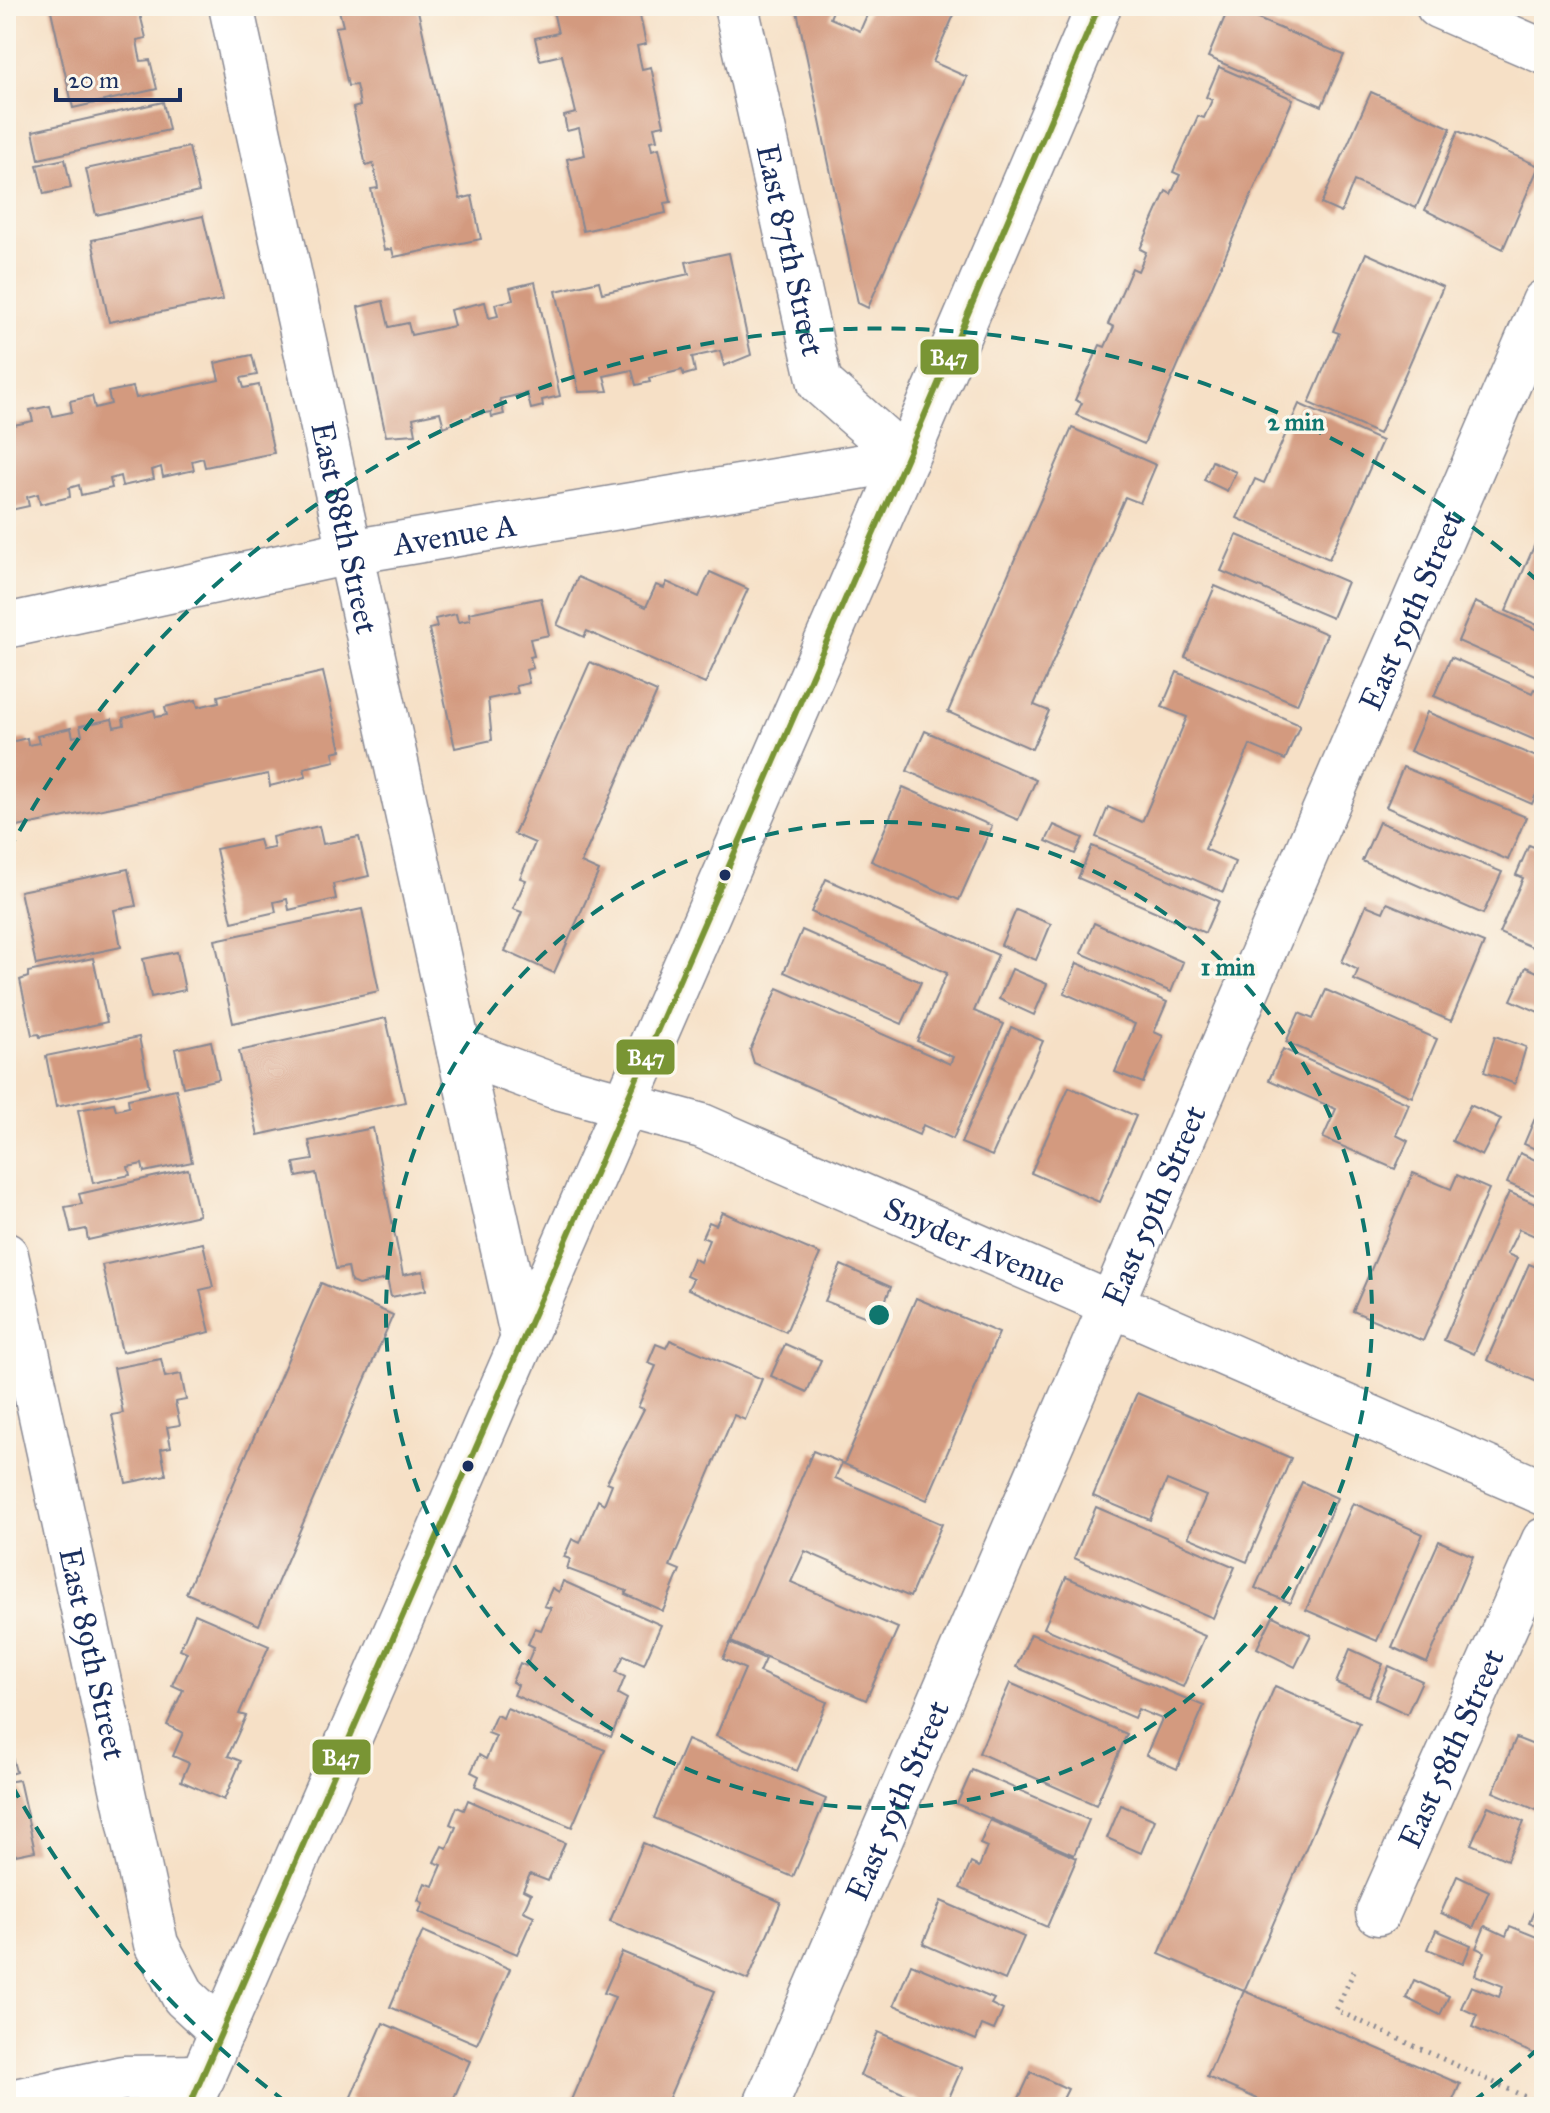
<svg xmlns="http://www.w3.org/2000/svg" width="1550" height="2113" viewBox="0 0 1550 2113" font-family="'IM FELL Great Primer',serif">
  <rect width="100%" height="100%" fill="#fbf7ec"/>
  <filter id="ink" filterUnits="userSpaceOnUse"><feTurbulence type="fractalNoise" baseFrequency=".0125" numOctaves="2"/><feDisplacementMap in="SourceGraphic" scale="16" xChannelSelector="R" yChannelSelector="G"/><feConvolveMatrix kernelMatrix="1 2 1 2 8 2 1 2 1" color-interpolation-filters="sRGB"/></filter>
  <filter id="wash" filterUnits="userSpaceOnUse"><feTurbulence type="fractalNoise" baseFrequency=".006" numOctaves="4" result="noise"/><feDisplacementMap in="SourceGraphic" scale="32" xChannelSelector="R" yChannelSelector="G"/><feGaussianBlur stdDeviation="1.8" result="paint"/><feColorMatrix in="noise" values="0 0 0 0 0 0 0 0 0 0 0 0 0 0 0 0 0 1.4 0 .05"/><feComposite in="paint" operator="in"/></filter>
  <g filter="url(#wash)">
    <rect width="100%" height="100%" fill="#f6e0c6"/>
    <g id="blocks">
      <g fill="#d39a7f">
        <polygon points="50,6 138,6 146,38 137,40 139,52 141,61 150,60 157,89 73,108"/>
        <polygon points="338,6 417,6 460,199 472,196 481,239 394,257 392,249 384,250 371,189 378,188 376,176 373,164 366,166 353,108 360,106 358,94 356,85 348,86 335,27 343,26"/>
        <polygon points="552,6 638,6 646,44 637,46 642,69 651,67 664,125 654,127 657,140 650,141 652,150 659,148 671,202 664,203 666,213 583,231 567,159 585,155 579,128 567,131 564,116 576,113 562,55 540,60 535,38 558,33"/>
        <polygon points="796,6 835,6 830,18 860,31 870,8 883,13 886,6 958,6 933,62 967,77 868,308 858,303"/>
        <polygon points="1229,7 1344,55 1322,106 1208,57"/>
        <polygon points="1219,67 1293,99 1144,444 1076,415 1082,403 1075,400 1100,345 1105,347 1109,338 1114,327 1108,324 1132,268 1138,271 1142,262 1146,252 1140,249 1166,191 1171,194 1180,175 1173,172 1198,116 1204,118 1212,100 1206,97"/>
        <polygon points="1371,92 1451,128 1416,208 1354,181 1341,213 1321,204"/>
        <polygon points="163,102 169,130 39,159 33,131"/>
        <polygon points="1458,131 1539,166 1503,249 1425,210"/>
        <polygon points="189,147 199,192 96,215 86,169"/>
        <polygon points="65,159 71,188 44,194 37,165"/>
        <polygon points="203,216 223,300 109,322 92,240"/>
        <polygon points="729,253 751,355 724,366 720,351 692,357 695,372 684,375 682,370 649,378 650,382 636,385 632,370 604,376 608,391 579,392 556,291 599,281 602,293 689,274 686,262"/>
        <polygon points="1366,253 1443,287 1379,434 1309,403 1339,333 1333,331"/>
        <polygon points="535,282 560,396 542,400 543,406 531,409 527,393 500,399 504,414 492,417 491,412 474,415 444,427 440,412 413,418 416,434 386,436 358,307 383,301 389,327 408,323 411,335 454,326 450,310 485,302 489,318 498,316 495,304 513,300 510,288"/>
        <polygon points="252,355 257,375 241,378 244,388 259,385 274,453 205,467 203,458 192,461 194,470 163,477 161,467 152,470 154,479 122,486 120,476 110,479 112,488 81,495 79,485 69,488 70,497 40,504 38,494 27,497 29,506 6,511 6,420 9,426 33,421 30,410 50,406 53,416 72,412 70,401 92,396 95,408 111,404 108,392 133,387 136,398 219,380 215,363"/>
        <polygon points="1299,404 1382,441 1329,559 1237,518 1255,479 1264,483"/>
        <polygon points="1072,428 1156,465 1140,503 1125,497 1034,705 1049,711 1032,749 948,712"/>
        <polygon points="1212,461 1236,472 1227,491 1204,480"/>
        <polygon points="1544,523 1544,628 1506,611"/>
        <polygon points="1237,535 1347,582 1332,618 1221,571"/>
        <polygon points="710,572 748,589 705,684 587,631 584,637 557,625 578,577 646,607 656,585 664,588 667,582 699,597"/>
        <polygon points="1215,586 1327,634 1297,704 1185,657"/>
        <polygon points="541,598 549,635 530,639 534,656 530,657 533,668 526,670 529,683 516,686 518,693 488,699 492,740 455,748 429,629 437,627 435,619 456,614 458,622 470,620 469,613"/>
        <polygon points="1475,602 1544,633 1544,679 1458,641"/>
        <polygon points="1451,657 1532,693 1534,689 1544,693 1544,744 1434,696"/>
        <polygon points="590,662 657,692 581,863 599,871 554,973 505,951 522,912 513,909 526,880 520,878 535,843 514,834"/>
        <polygon points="323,672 341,750 333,752 335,761 304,768 306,777 270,786 268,774 8,829 12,849 6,850 6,743 27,738 28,745 39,743 37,736 71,728 73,737 82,735 80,726 112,719 114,727 124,725 123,718 154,710 156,717 167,715 165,707 196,700 198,707 219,702 218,696"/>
        <polygon points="1177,672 1300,725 1285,760 1250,745 1205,849 1235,862 1223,892 1096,837 1108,807 1142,822 1187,717 1162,707"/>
        <polygon points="1427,712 1544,760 1544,776 1532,804 1410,751"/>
        <polygon points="925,731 1036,780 1018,820 907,771"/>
        <polygon points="1403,767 1526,817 1508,860 1386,807"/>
        <polygon points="903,787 992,826 959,900 871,861"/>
        <polygon points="1379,822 1502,872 1483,914 1362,861"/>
        <polygon points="1054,825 1083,838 1075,854 1046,841"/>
        <polygon points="319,826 323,844 359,837 369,876 333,884 336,899 289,910 287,899 274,902 276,912 232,922 216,849 259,840 262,850 274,848 272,837"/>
        <polygon points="1529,845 1544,851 1544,921 1532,947 1499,933 1523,878 1516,875"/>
        <polygon points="1092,846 1219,901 1205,933 1078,878"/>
        <polygon points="128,869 136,906 114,910 121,947 36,965 20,891"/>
        <polygon points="826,879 998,955 974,1011 1004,1024 953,1139 923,1125 919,1135 754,1063 750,1050 778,988 950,1064 953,1057 917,1041 947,973 811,912"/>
        <polygon points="1387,903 1484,943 1451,1021 1354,980 1358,970 1342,962 1366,905 1383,912"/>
        <polygon points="362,909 379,991 233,1023 215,940"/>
        <polygon points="1016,910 1051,924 1036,960 1001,945"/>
        <polygon points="1094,923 1183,962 1171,992 1081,953"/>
        <polygon points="802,930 921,982 902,1024 784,972"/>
        <polygon points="177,952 185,990 151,997 143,959"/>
        <polygon points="93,958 107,1022 40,1037 39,1034 32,1035 20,980 28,977 28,972"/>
        <polygon points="1077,963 1167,1002 1154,1032 1163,1036 1143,1083 1115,1072 1135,1024 1064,993"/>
        <polygon points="1526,967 1544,975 1543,1014 1511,1000"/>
        <polygon points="1012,969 1047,984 1034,1015 999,999"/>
        <polygon points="1326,990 1437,1039 1412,1097 1286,1042 1299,1013 1313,1019"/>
        <polygon points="386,1018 405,1102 258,1135 239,1051"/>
        <polygon points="1011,1027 1043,1041 992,1156 961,1143"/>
        <polygon points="1495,1036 1526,1047 1515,1084 1484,1072"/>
        <polygon points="139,1037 149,1087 56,1107 46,1056"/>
        <polygon points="211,1041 219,1079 183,1087 175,1049"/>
        <polygon points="1283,1049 1409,1104 1396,1135 1408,1141 1395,1169 1323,1138 1336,1109 1269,1080"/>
        <polygon points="1069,1087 1136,1116 1099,1202 1031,1173"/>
        <polygon points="176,1089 192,1162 144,1172 142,1164 128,1167 130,1175 93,1183 78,1110 114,1103 116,1110 129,1107 128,1099"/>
        <polygon points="1544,1097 1544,1153 1524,1144"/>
        <polygon points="1470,1105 1501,1119 1482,1156 1452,1141"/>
        <polygon points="373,1128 403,1275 423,1271 426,1290 391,1297 387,1279 358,1285 351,1282 348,1267 336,1269 316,1173 297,1177 294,1163 313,1160 309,1141"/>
        <polygon points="1520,1153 1544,1164 1544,1199 1507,1183"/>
        <polygon points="188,1169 199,1215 88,1240 86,1229 71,1232 65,1207 82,1204 79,1194"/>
        <polygon points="1413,1173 1451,1189 1457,1175 1489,1189 1423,1341 1353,1311"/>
        <polygon points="1509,1192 1544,1208 1544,1240 1519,1229 1507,1254 1517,1258 1474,1354 1444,1340"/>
        <polygon points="722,1212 820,1254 786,1332 688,1289 693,1279 686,1276 693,1258 700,1262 709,1240 702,1237 709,1222 716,1225"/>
        <polygon points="203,1243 213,1287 200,1290 210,1332 122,1352 102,1265"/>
        <polygon points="1529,1264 1544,1270 1544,1385 1487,1360"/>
        <polygon points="841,1265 891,1287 877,1321 825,1301"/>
        <polygon points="321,1283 393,1315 259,1625 186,1593"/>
        <polygon points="916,1298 999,1333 927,1500 844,1464"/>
        <polygon points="670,1340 762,1379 745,1420 734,1415 670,1566 680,1570 663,1611 625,1594 627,1591 567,1569 570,1559 564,1557 572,1539 580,1543 598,1500 604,1504 612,1484 607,1482 644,1409 638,1407 656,1366 648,1363 656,1344 666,1348"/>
        <polygon points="785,1344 821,1360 807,1392 771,1376"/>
        <polygon points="161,1359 165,1377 181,1374 186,1400 175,1402 180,1425 167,1427 171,1447 161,1449 166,1475 126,1483 112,1415 123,1413 114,1368"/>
        <polygon points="1137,1393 1291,1458 1247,1562 1188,1537 1206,1496 1167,1480 1150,1520 1093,1496"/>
        <polygon points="813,1451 842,1463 835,1478 942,1524 910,1597 805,1551 791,1582 898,1628 866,1700 731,1642"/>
        <polygon points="1302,1482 1337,1498 1290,1603 1255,1588"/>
        <polygon points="1353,1503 1423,1534 1377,1641 1306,1610"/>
        <polygon points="1096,1507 1235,1567 1213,1618 1074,1558"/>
        <polygon points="1439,1541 1473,1556 1427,1663 1392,1647"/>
        <polygon points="1066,1577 1205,1636 1183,1687 1044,1628"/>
        <polygon points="563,1581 661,1625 644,1664 624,1655 616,1672 625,1677 618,1694 627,1699 611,1737 514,1695 518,1685 512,1682 520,1663 526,1666 534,1647 528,1644 535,1628 541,1630 551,1608 544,1606 552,1588 559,1592"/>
        <polygon points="195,1614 269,1646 239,1714 246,1716 228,1756 241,1761 224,1800 181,1781 189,1763 173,1756 183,1733 167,1725 183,1690 172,1685 187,1652 180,1649"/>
        <polygon points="1273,1616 1311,1635 1295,1667 1257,1648"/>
        <polygon points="1031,1634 1204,1706 1177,1769 1146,1755 1162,1719 1138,1709 1134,1718 1016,1667"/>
        <polygon points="730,1643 765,1659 759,1672 827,1702 797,1771 716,1736 745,1669 723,1659"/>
        <polygon points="1350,1649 1383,1664 1369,1696 1336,1683"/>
        <polygon points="6,1653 16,1693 6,1695"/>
        <polygon points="1389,1666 1422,1681 1407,1714 1375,1699"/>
        <polygon points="1010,1683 1127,1734 1096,1805 979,1753"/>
        <polygon points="1275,1686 1360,1723 1244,1991 1460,2084 1450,2107 1276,2107 1207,2077 1244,1991 1159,1954"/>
        <polygon points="507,1708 605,1750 572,1827 475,1786 479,1776 471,1772 479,1755 486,1759 496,1736 488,1733 496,1715 503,1718"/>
        <polygon points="6,1733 16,1772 6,1775"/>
        <polygon points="1516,1738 1544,1749 1544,1804 1541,1812 1493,1792"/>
        <polygon points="687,1740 826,1799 793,1877 654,1818"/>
        <polygon points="972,1770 1089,1820 1074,1855 957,1804"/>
        <polygon points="19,1780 35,1851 6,1857 6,1782"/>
        <polygon points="468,1800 565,1843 548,1881 530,1874 523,1890 531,1894 523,1911 534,1916 517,1954 419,1912 423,1903 418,1900 425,1883 433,1886 442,1865 434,1862 442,1846 447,1848 456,1827 450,1824 457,1807 464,1810"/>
        <polygon points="1121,1805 1155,1820 1141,1853 1107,1838"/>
        <polygon points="1488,1806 1524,1822 1507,1860 1471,1844"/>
        <polygon points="990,1820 1077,1858 1047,1927 960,1888 971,1863 979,1867 987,1847 980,1844"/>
        <polygon points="643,1843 781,1902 748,1980 610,1921"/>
        <polygon points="1457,1876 1489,1891 1473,1928 1441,1913"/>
        <polygon points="1544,1888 1544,1930 1529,1923"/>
        <polygon points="941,1901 1024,1937 1005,1980 923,1944"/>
        <polygon points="1485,1926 1506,1936 1510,1926 1544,1940 1544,2044 1539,2056 1472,2027 1477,2015 1461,2008 1471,1986 1499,1997 1503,1986 1475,1975 1485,1952 1476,1948"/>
        <polygon points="1436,1930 1471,1945 1463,1964 1428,1949"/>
        <polygon points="423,1931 510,1969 477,2044 390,2007"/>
        <polygon points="622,1952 715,1991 665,2107 568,2107 615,1997 604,1993"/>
        <polygon points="911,1964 994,1999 991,2004 1003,2010 994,2030 982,2025 976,2040 894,2005"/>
        <polygon points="1414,1980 1449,1996 1440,2015 1406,1998"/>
        <polygon points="383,2023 470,2061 450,2107 369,2107 350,2099"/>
        <polygon points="878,2032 962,2068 945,2107 935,2107 860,2075"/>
        <polygon points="1031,2072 1068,2089 1059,2107 1015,2107"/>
      </g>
    </g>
  </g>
  <g filter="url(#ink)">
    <use href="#blocks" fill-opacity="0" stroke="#888892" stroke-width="2"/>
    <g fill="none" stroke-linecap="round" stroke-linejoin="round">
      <defs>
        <g id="minor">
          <path id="s1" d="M231 6 459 1051 554 1086 702 1126 1544 1493"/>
          <path id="s2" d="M736 6 820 383 906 459"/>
          <polyline points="1438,6 1544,52"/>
          <path id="s3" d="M6 626 350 552 906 459"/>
          <polyline points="459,1051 523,1339"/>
          <path id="s4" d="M6 1255 156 1944 184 1997 222 2032"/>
          <path id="s5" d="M1378 1913 1544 1540"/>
          <polyline points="6,2103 123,2078 203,2077"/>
          <path id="s6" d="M765 2107 1544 302"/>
        </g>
        <polyline id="secondary" points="189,2107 906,459 1099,6"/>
      </defs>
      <use href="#minor" stroke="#888892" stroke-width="47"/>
      <use href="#secondary" stroke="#888892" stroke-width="47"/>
      <polyline stroke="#888892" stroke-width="5" stroke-dasharray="2 6" stroke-linecap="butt" points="1354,1971 1336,2010 1532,2100"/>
      <use href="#minor" stroke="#fff" stroke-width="44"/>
      <use href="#secondary" stroke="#fff" stroke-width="44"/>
      <defs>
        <polyline id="bus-1" points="189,2107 906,459 1099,6"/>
      </defs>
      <use href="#bus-1" stroke="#fbf7ec" stroke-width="12"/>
      <use href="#bus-1" stroke="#799534" stroke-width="6"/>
    </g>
  </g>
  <g fill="none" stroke="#0f766e" stroke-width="4" stroke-dasharray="14 10">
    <circle cx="879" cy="1315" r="493"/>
    <path d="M1539 2048A986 986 0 0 1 1472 2102M286 2102A986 986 0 0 1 8 1778M8 852A986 986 0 0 1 1539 582"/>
  </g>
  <g fill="#1b2f5e" stroke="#fbf7ec" stroke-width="3">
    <circle cx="725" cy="875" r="7"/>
    <circle cx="468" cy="1466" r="7"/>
  </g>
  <g text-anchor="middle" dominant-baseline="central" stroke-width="7" stroke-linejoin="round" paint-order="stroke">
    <g font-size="32" fill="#1b2f5e" stroke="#fbf7ec">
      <text stroke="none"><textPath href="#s2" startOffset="250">East 87th Street</textPath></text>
      <text stroke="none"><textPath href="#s1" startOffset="534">East 88th Street</textPath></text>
      <text stroke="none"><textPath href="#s3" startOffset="458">Avenue A</textPath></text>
      <text stroke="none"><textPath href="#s6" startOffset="1630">East 59th Street</textPath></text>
      <text stroke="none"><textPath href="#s6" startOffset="982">East 59th Street</textPath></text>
      <text stroke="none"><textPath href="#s1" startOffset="1622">Snyder Avenue</textPath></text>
      <text stroke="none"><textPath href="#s4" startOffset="408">East 89th Street</textPath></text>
      <text stroke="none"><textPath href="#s5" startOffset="180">East 58th Street</textPath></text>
      <text stroke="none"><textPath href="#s6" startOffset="334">East 59th Street</textPath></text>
    </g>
  </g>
  <circle cx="879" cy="1315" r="12" fill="#0f766e" stroke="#fbf7ec" stroke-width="4"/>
  <g font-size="24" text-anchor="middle" font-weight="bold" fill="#0f766e" stroke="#fbf7ec" stroke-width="7" stroke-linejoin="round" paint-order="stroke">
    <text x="1296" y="430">2 min</text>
    <text x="1228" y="975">1 min</text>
  </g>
  <g stroke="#fbf7ec" stroke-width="3">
    <rect x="919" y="338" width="61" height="38" rx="8" fill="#799534"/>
    <rect x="615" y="1038" width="61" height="38" rx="8" fill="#799534"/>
    <rect x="311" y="1738" width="61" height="38" rx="8" fill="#799534"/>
  </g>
  <g font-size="22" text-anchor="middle" font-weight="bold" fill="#fff">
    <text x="949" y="365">B47</text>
    <text x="646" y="1065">B47</text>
    <text x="341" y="1765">B47</text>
  </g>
  <rect width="1550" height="2113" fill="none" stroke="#fbf7ec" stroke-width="32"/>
  <path d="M56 88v12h124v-12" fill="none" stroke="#1b2f5e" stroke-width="4"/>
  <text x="68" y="88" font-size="24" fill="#1b2f5e" stroke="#fbf7ec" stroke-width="6" paint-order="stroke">20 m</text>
</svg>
